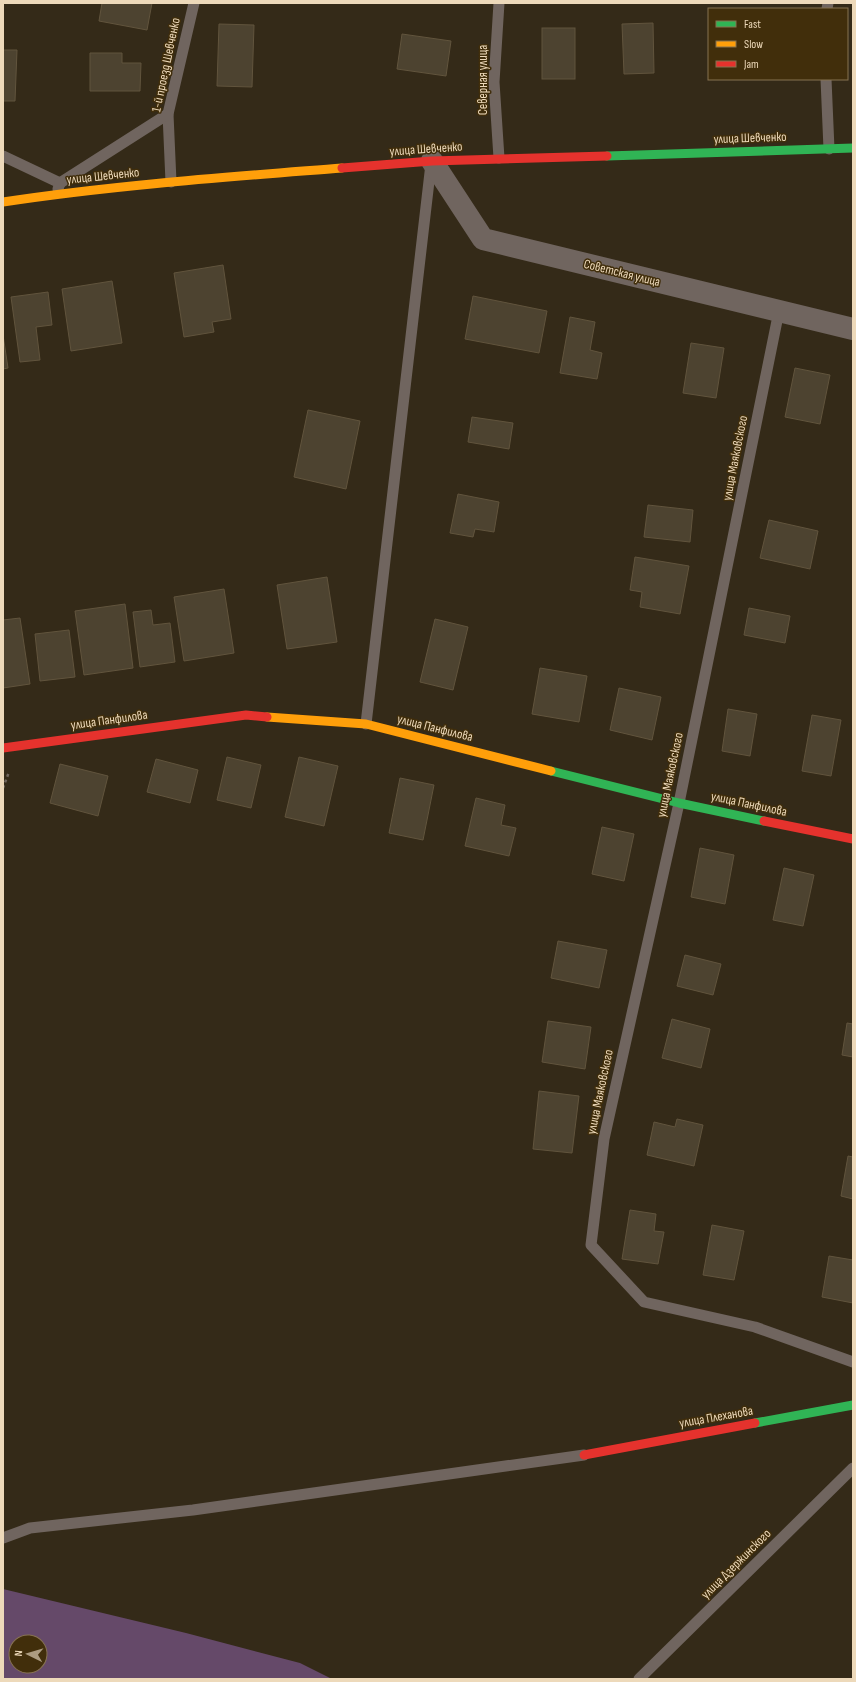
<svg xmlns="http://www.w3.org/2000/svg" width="856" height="1682" viewBox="0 0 856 1682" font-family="'Sofia Sans Condensed',sans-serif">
  <rect width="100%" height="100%" fill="#342a18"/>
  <path fill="#654969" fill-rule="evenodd" d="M3 1589 186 1633 300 1663 332 1679H3ZM16 1642H40V1666H16Z"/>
  <g fill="#4d4330" stroke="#61543d">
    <polygon points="102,3 152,3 147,30 99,21"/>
    <polygon points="653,23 654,73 624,74 622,24"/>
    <polygon points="219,24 254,25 252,87 217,86"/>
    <rect x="542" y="28" width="33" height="51"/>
    <polygon points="402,34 451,41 446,76 397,69"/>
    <polygon points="3,50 17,50 15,101 3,101"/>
    <polygon points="90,53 122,53 122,63 141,63 140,91 90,91"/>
    <polygon points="223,265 231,319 212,322 214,332 184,337 174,273"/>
    <polygon points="112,281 122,343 71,351 62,289"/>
    <polygon points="48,292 52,325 36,327 40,360 20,362 11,297"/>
    <polygon points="473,296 547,311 539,353 465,339"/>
    <polygon points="570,317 595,322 590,350 602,353 597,379 560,373"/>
    <polygon points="3,335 8,368 3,369"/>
    <polygon points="691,343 724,348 716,398 683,393"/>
    <polygon points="795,368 830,375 820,424 785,417"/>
    <polygon points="308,410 360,421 346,489 294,477"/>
    <polygon points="472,417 513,423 509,449 468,442"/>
    <polygon points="458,494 499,502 494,532 475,529 473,537 450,533"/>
    <polygon points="648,505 693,510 690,542 644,537"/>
    <polygon points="769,520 818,531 810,569 760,558"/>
    <polygon points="635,557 689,566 680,614 640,607 642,592 630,590"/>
    <polygon points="327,577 337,642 287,649 277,585"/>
    <polygon points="224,589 234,653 184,661 174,597"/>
    <polygon points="125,604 133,668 84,675 75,611"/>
    <polygon points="749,608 790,616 785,643 744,635"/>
    <polygon points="151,610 153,625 170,623 175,662 140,667 133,612"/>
    <polygon points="20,618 30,684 3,688 3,620"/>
    <polygon points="435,619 468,627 453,690 420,682"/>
    <polygon points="69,630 75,677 40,681 35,634"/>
    <polygon points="540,668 587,676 579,722 532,714"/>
    <polygon points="619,688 661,697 652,740 610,730"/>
    <polygon points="728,709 757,714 750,756 722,751"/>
    <polygon points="812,715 841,720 831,776 802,771"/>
    <polygon points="227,757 261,765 251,808 217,800"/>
    <polygon points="299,757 338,766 324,826 285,817"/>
    <polygon points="156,759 198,770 190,803 147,792"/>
    <polygon points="60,764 108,776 98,816 50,803"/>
    <polygon points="400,778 434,785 423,840 389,833"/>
    <polygon points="476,798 505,805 501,825 516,828 509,856 465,846"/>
    <polygon points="602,827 634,834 624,881 592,874"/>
    <polygon points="700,848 734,855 725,904 691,897"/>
    <polygon points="784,868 814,875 803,926 773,920"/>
    <polygon points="558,941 607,950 599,988 551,978"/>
    <polygon points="685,955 721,964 713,995 677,986"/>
    <polygon points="672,1019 710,1029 701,1068 662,1058"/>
    <polygon points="548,1021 591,1027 585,1069 542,1062"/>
    <polygon points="847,1023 853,1024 853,1057 842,1055"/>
    <polygon points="539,1091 579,1096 572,1153 533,1149"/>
    <polygon points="677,1119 703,1125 694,1166 647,1155 654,1122 675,1127"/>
    <polygon points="848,1156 853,1157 853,1199 841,1196"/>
    <polygon points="630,1210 656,1214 654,1231 664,1232 658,1264 622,1259"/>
    <polygon points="712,1225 744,1231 734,1280 703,1275"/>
    <polygon points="829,1256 853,1260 853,1303 822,1297"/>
  </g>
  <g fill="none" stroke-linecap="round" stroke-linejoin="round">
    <polyline stroke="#6f655c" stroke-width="2.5" stroke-dasharray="3 3" stroke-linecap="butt" points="3,788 9,772"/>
    <g stroke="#70655f" stroke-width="11">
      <polyline points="499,3 494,82 499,158"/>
      <polyline points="827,9 828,3"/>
      <polyline points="826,79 829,149"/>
      <polyline points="3,156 60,183 58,189"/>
      <polyline points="171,182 168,114 194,3"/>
      <polyline points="60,183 168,114"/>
      <polyline points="779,311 679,803 604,1139 591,1245 644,1302 755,1327 853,1362"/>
      <polyline points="366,724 431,164"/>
      <polyline points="3,1538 30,1528 193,1510 584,1455"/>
      <polyline points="639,1679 853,1468"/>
    </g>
    <polyline stroke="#70655f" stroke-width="22" points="432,161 483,239 853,329"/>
    <g stroke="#30b455" stroke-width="9">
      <polyline points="607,156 853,148"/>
      <polyline points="551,771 679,803 764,821"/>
      <polyline points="755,1423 853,1405"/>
    </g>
    <g stroke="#ff9f0a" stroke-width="9">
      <path d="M3 202C115 185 229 177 342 168"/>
      <polyline points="267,717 366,724 551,771"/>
    </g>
    <g stroke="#e5322d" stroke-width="9">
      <polyline points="342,168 432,161 607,156"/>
      <polyline points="3,748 246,715 267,717"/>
      <polyline points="764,821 853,839"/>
      <polyline points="584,1455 755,1423"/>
    </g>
  </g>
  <g text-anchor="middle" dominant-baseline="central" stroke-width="3" stroke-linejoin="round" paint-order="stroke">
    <g font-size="13" fill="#edd9ba" stroke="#412e0b">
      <text transform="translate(166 65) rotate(-78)">1-й проезд Шевченко</text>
      <text transform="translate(483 80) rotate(-90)">Северная улица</text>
      <text transform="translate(750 138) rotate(-2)">улица Шевченко</text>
      <text transform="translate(426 149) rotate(-4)">улица Шевченко</text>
      <text transform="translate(103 176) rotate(-6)">улица Шевченко</text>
      <text transform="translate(622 273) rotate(14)">Советская улица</text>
      <text transform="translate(735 458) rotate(-79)">улица Маяковского</text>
      <text transform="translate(109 720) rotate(-8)">улица Панфилова</text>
      <text transform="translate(435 728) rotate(14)">улица Панфилова</text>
      <text transform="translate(670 775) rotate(-78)">улица Маяковского</text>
      <text transform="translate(749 804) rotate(12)">улица Панфилова</text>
      <text transform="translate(600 1092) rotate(-78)">улица Маяковского</text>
      <text transform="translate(716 1417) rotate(-10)">улица Плеханова</text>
      <text transform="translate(736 1564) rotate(-45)">улица Дзержинского</text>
    </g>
  </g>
  <rect width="856" height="1682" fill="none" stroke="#edd9ba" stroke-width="8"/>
  <rect x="708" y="8" width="140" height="72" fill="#412e0b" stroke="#867251"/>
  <rect x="716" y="21" width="20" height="6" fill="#30b455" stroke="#867251"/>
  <text x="744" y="28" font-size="12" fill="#edd9ba">Fast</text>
  <rect x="716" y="41" width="20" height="6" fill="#ff9f0a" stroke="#867251"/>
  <text x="744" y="48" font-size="12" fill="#edd9ba">Slow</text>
  <rect x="716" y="61" width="20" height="6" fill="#e5322d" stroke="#867251"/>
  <text x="744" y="68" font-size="12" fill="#edd9ba">Jam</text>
  <g transform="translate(28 1654) rotate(275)"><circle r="19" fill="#412e0b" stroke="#867251"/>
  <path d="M0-3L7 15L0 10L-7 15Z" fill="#ac9c81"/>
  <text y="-6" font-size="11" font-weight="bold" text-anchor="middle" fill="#edd9ba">N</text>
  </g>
</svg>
